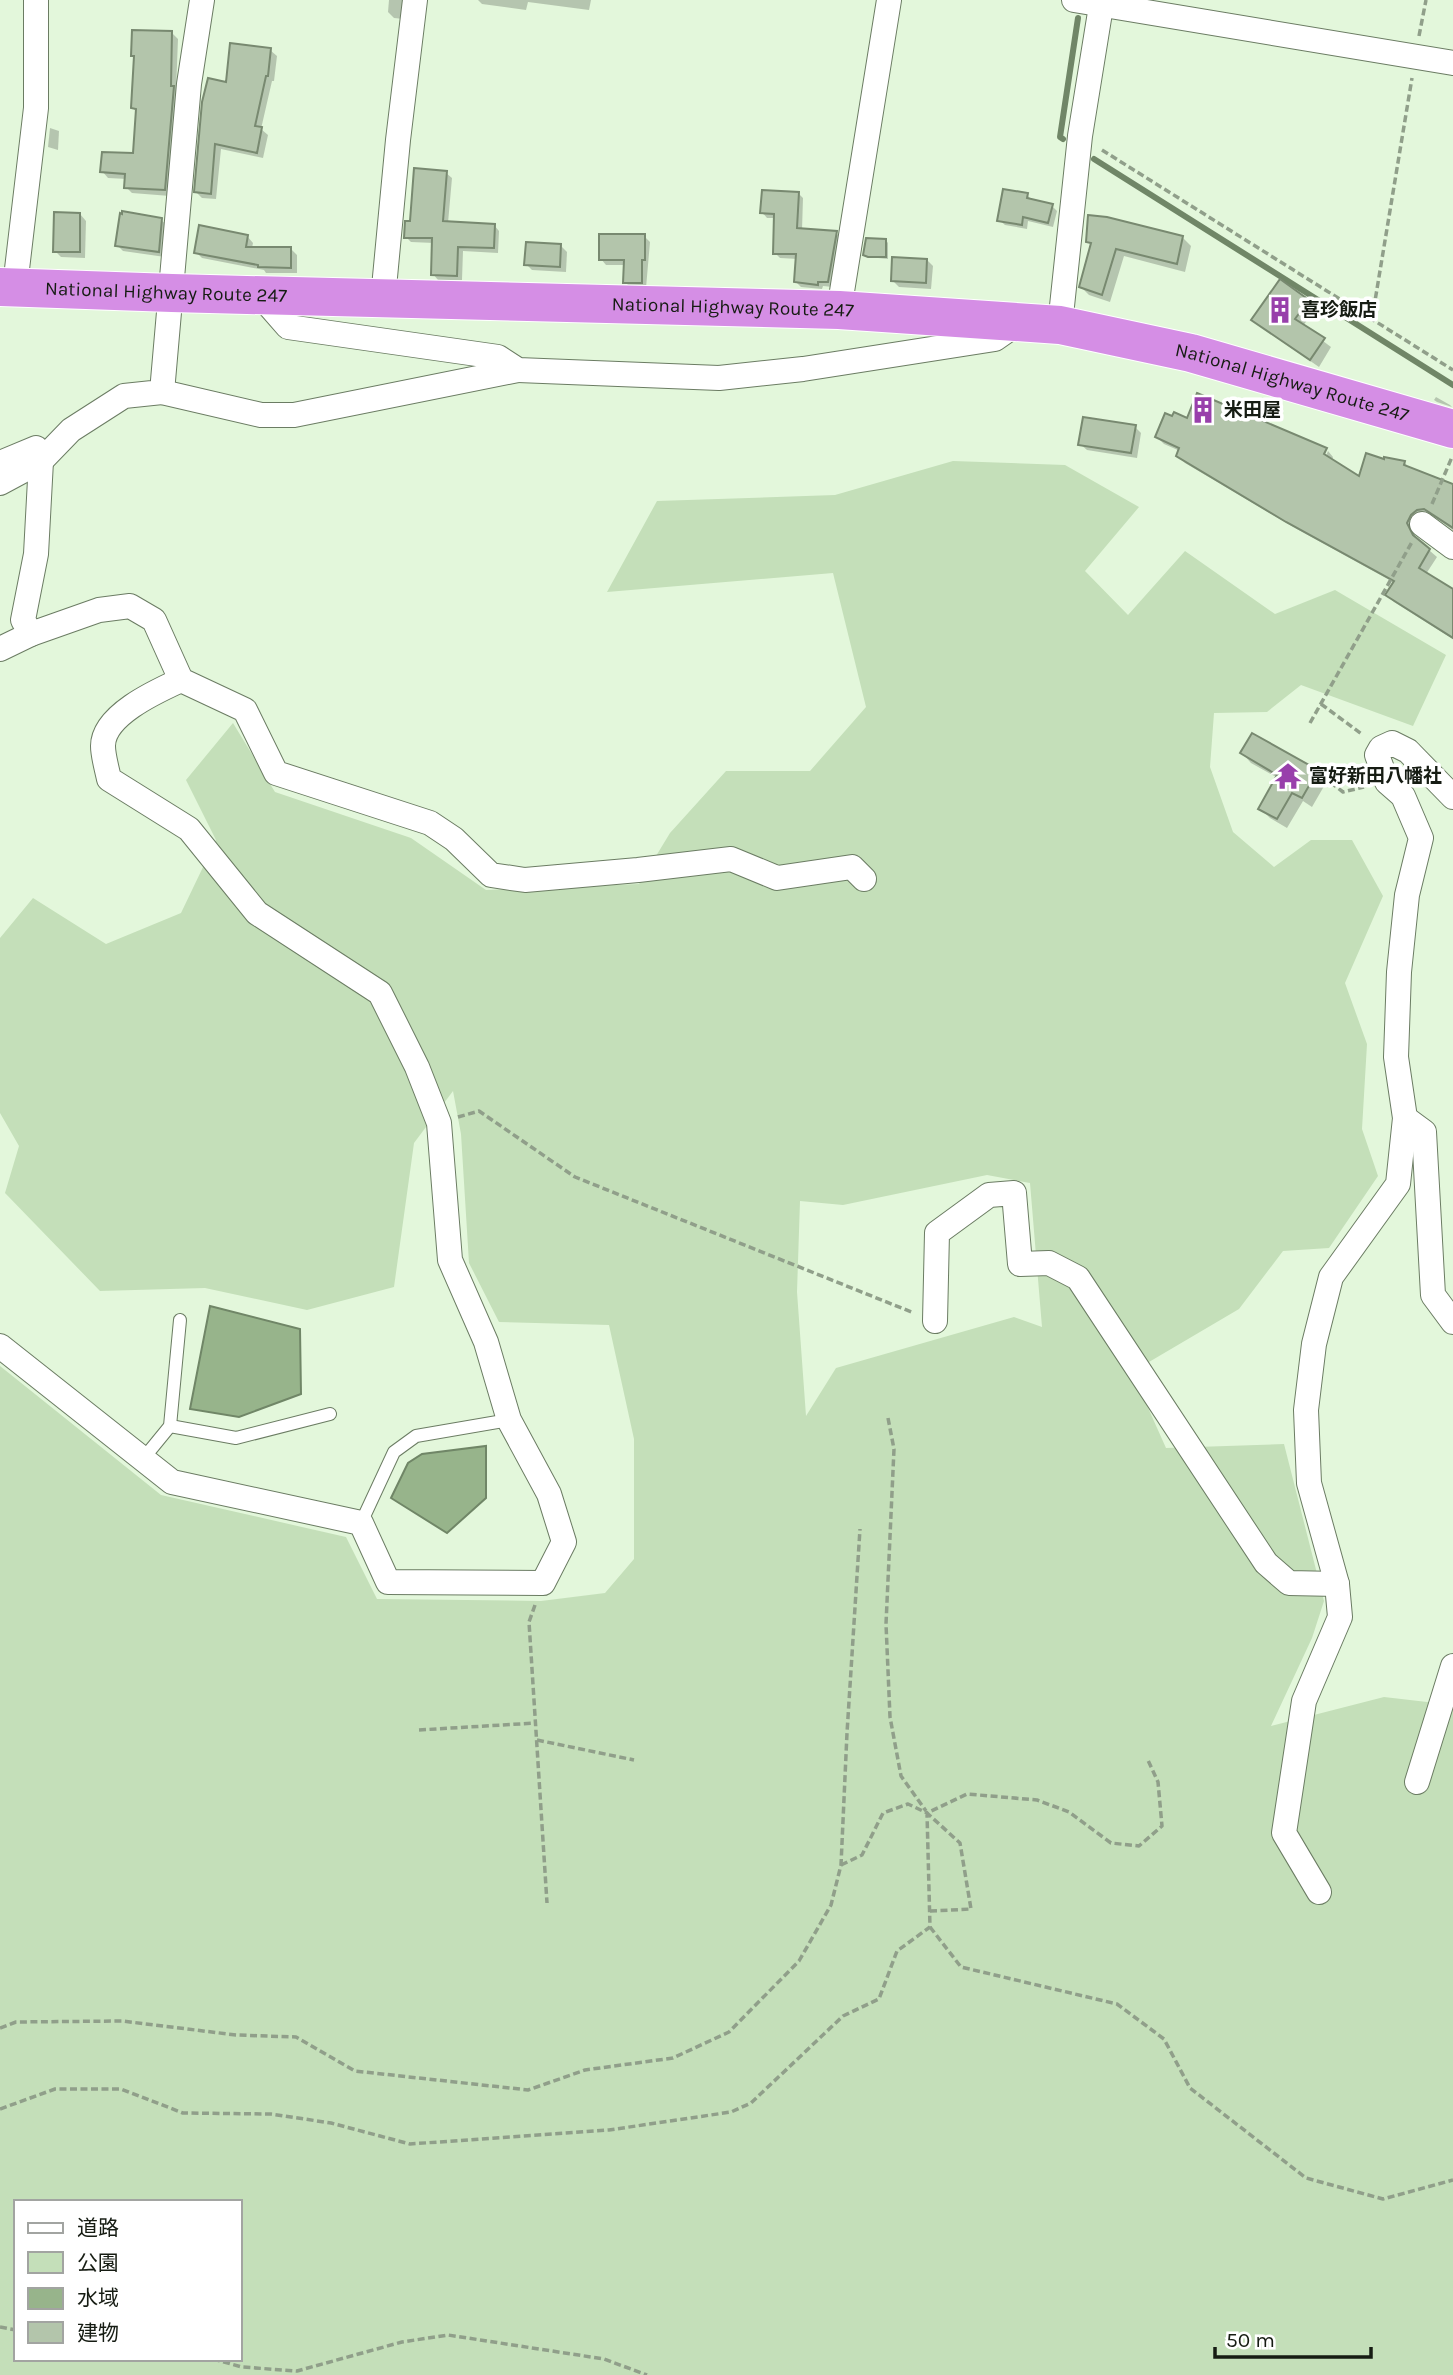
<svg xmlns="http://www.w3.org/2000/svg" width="1453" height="2375" viewBox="0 0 1453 2375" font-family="Karla,'Noto Sans JP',sans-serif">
  <rect width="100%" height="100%" fill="#e3f7db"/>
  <path fill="#c4dfb9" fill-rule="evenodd" d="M953 461 1065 465 1139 507 1085 571 1128 615 1185 551 1275 614 1335 590 1446 655 1413 726 1301 685 1267 712 1214 713 1210 767 1233 832 1274 867 1311 840H1352L1383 896 1345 983 1367 1044 1362 1129 1378 1176 1329 1248 1283 1251 1239 1309 1132 1372 1166 1448 1284 1444 1324 1601 1312 1638 1271 1726 1384 1697 1453 1705V2375H0V1366L161 1495 346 1537 377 1599 541 1601 605 1593 634 1559V1439L609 1325 499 1322 469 1263 461 1134 453 1091 414 1143 394 1287 307 1310 205 1288 100 1291 5 1193 19 1146 0 1113V938L33 898 106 944 181 913 216 840 186 780 233 723 275 792 411 838 486 890 639 884 670 833 726 771H810L866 707 833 573 607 592 657 501 835 495ZM987 1175 1030 1183 1042 1327 1014 1317 836 1368 806 1416 797 1292 800 1201 843 1205ZM16 2202H240V2359H16Z"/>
  <g fill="#97b48b" stroke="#708667" stroke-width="2">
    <polygon points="210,1306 300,1329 301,1394 239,1417 190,1409"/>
    <polygon points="486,1446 486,1498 447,1533 391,1498 408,1463 422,1454"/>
  </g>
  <g fill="#0003">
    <polygon points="389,0 409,0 404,19 394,18 388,12"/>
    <polygon points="478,0 591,0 589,10 528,2 526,10 482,4"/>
    <polygon points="172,33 178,39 176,91 179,94 170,196 132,193 126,187 127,179 108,178 102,171 134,155 138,113 133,108 135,58 133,55"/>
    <polygon points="270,50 277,56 274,81 272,81 261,129 268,135 263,158 221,149 216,199 202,198 196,192 227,84"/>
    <polygon points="50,128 59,131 58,150 48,147"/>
    <polygon points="446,173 452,178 448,223 494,225 499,231 498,253 463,251 462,280 438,280 433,274 434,243 411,242 406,237 411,223"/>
    <polygon points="798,193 803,198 802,230 836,233 841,238 833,287 823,286 822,289 801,287 796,282 798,259 780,258 775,253 776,218 767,218 762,212"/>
    <polygon points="1027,195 1032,200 1052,206 1057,211 1053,227 1028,221 1027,229 1005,225 999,220"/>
    <polygon points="80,214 86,221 85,258 61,257 55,251"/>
    <polygon points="161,220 168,226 165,257 123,251 117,245"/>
    <polygon points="247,236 253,243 252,248 291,249 297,255 297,273 266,273 264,270 202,258 196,252"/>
    <polygon points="644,236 650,242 646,288 630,287 625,282 626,265 606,265 601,259"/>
    <polygon points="1183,238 1191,246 1185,272 1124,256 1110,302 1089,295 1081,287 1092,246 1088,242"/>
    <polygon points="886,240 888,243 888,259 868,257"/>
    <polygon points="561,246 567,252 566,272 532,270 526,264"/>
    <polygon points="927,260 933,266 931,289 899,287 893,281"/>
    <polygon points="1308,301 1315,309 1303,326 1331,347 1319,367 1261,327 1253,319"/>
    <polygon points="1436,397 1450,405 1452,407 1437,402 1434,400"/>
    <polygon points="1188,420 1326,450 1323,463 1328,451 1333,457 1332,461 1360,478 1385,461 1404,462 1411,470 1453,486 1453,530 1433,516 1423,517 1414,529 1415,538 1437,557 1426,574 1453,591 1453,639 1394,602 1387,595 1395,583 1295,528 1185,463 1178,455 1180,451 1164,444 1157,437"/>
    <polygon points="1135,427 1141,433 1137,458 1087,450 1080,444"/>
    <polygon points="1252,735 1317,772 1327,781 1312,807 1303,801 1287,828 1270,818 1260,808 1278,778 1251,763 1242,753"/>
  </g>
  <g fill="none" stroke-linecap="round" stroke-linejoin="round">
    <g stroke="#708667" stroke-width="6">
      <polyline points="1063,139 1060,137 1078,18"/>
      <polyline points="1094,159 1453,385"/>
    </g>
  </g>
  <g fill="#b3c5ab" stroke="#788970" stroke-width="2">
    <polygon points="132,30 172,31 171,86 174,86 165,190 124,188 125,174 100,172 102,152 133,153 136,109 131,108 134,56 131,56"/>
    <polygon points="230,43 271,48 268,76 266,76 255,126 262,127 257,153 215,144 211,194 194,192 202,102 208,78 226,82"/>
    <polygon points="414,168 447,171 443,221 495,224 494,248 458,247 457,276 431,275 432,238 404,238 405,221 410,221"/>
    <polygon points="1003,189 1028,193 1027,198 1053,204 1048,223 1023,217 1022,225 997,221"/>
    <polygon points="762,190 799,192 797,228 837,231 828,282 818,282 818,285 794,282 796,254 773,254 774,214 760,213"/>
    <polygon points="122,211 162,218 159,252 115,246 120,213 122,214"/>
    <polygon points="54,212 80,213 80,252 53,252"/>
    <polygon points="1088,215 1107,217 1183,236 1177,264 1116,249 1102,295 1079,287 1091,243 1086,242"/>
    <polygon points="199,225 248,235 246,247 291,247 291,268 258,267 258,265 194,253"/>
    <polygon points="599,234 645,234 645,260 642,260 642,283 623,283 624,260 599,260"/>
    <polygon points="866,238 886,239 886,257 868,257 863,255"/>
    <polygon points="526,242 561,244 560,267 524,265"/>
    <polygon points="892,257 927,259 926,283 891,281"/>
    <polygon points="1280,279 1309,300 1295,319 1325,338 1310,360 1251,320"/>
    <polygon points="1197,393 1327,448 1324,454 1359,476 1366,453 1384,459 1384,457 1405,461 1404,465 1453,484 1453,528 1424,509 1417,510 1411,515 1407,523 1413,535 1430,549 1419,568 1453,589 1453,638 1385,595 1394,581 1286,522 1176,456 1179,448 1155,437 1165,413 1172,416 1174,412 1187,418"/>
    <polygon points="1083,417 1136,425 1131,453 1078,445"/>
    <polygon points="1252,733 1318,770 1302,798 1292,793 1277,819 1258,809 1277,775 1240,753"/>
  </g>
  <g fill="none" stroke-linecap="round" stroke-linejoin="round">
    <defs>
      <g id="lane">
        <polyline points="170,1426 236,1438 330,1414"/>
        <polyline points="143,1459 170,1426 180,1320"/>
        <polyline points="361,1523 394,1452 416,1436 509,1420"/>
      </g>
      <g id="street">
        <polyline points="1074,0 1453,63"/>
        <polyline points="15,286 36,108 36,0"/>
        <polyline points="260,295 288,327 498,357 518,370 719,378 803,369 995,339 1019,322"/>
        <polyline points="383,298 398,140 415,0"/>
        <polyline points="839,310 889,0"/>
        <polyline points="1060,325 1080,136 1102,0"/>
        <polyline points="162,392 261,415 294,415 518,370"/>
        <polyline points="41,461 36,554 23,620 31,634 99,610 130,606 154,620 181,680 245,710 276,773 430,823 454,839 491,875 525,880 638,870 731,859 777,878 852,867 864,879"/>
        <polyline points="0,463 36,448"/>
        <polyline points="0,483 41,461 71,430 124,396 162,392 189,84 202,0"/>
        <polyline points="1422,524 1453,547"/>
        <polyline points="0,649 31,634"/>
        <polyline points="1405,1118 1424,1132 1433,1295 1453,1322"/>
        <polyline points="935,1321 937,1233 989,1195 1014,1193 1020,1264 1049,1263 1078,1278 1266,1563 1289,1583 1337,1584"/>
        <path d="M0 1346 172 1482 361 1523 388 1582 543 1583 564 1542 549 1494 509 1420 486 1342 450 1260 439 1123 417 1067 380 993 257 913 189 829 109 779C107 769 103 756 103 746 103 715 157 691 181 680"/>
        <polyline points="1417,1782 1453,1666"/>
        <polyline points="1319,1892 1284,1833 1304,1701 1340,1617 1337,1584 1309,1483 1306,1410 1314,1344 1331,1277 1398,1184 1405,1118 1396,1057 1399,972 1407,895 1421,838 1403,796 1387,782 1377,755 1381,748 1392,743 1408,751 1453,797"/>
      </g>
      <g id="highway">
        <path id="s1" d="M0 287 172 293 839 310 1060 325 1191 353 1453 429"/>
      </g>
    </defs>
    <use href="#lane" stroke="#6b7c63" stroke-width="14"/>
    <use href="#street" stroke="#6b7c63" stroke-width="26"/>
    <use href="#highway" stroke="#fff" stroke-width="40"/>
    <g stroke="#909f8a" stroke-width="3.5" stroke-dasharray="7 3.5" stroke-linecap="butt">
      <polyline points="1419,36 1426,0"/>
      <polyline points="1102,150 1453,370"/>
      <polyline points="1372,319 1412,78"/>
      <polyline points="1432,504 1452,457"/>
      <polyline points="1321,704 1363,735"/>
      <polyline points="1310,723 1412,542"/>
      <polyline points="1322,776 1343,792 1364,787"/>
      <polyline points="458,1117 479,1111 575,1177 914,1313"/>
      <polyline points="888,1418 894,1449 886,1624 890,1717 901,1776 926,1811"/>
      <polyline points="535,1605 529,1622 547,1903"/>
      <polyline points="419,1730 536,1723"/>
      <polyline points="537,1740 634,1760"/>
      <polyline points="930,1911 971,1909 960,1843 927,1813 967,1794 1037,1800 1069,1812 1111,1843 1139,1846 1162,1826 1158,1782 1147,1758"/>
      <polyline points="930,1927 961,1967 1117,2004 1164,2039 1190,2088 1306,2178 1383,2199 1453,2180"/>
      <polyline points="0,2028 16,2022 122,2021 236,2035 296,2037 355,2071 528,2090 585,2070 673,2058 729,2032 799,1961 831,1905 841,1865 847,1733 860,1529"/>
      <polyline points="0,2109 55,2089 121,2089 183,2113 271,2114 331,2123 410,2144 609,2130 731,2112 751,2103 843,2016 879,1999 897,1951 930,1927 927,1813 908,1804 883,1813 862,1855 841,1865"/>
      <polyline points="0,2327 16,2330"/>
      <polyline points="213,2359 242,2367 297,2371 402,2342 448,2335 604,2359 647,2375"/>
    </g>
    <use href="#lane" stroke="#fff" stroke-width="12"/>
    <use href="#street" stroke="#fff" stroke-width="24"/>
    <use href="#highway" stroke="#d58ee5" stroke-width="38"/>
  </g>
  <defs>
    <symbol id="building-bare" viewBox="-9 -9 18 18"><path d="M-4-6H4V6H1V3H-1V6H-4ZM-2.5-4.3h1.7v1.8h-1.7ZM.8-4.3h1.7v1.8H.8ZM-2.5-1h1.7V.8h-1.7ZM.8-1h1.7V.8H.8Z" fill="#983fab" stroke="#fff" stroke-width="2.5" paint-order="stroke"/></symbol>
    <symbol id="temple-bare" viewBox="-9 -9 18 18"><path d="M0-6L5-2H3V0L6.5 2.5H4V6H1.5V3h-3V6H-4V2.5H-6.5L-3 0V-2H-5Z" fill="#983fab" stroke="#fff" stroke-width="2.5" paint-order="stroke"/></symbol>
  </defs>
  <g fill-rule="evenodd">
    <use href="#building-bare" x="1261" y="291" width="38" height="38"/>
    <use href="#building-bare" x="1184" y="391" width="38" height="38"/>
    <use href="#temple-bare" x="1269" y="757" width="38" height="38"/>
  </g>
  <g text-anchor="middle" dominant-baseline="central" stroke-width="7" stroke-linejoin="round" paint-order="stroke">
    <g font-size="19" fill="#161c13" stroke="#fff">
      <text stroke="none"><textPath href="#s1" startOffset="166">National Highway Route 247</textPath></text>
      <text stroke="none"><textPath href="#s1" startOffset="733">National Highway Route 247</textPath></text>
      <text stroke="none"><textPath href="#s1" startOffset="1300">National Highway Route 247</textPath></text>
    </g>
    <g font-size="19" font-weight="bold" fill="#161c13" stroke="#fff" text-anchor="start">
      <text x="1301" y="310">喜珍飯店</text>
      <text x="1224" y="410">米田屋</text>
      <text x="1309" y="776">富好新田八幡社</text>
    </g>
  </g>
  <rect x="14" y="2200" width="228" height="161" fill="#ffffff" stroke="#a2a4a1" stroke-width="2"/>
  <rect x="28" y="2223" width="35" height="10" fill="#ffffff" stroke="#a2a4a1" stroke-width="2"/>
  <text x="77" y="2235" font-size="21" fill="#161c13">道路</text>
  <rect x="28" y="2252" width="35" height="21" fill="#c4dfb9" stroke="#a2a4a1" stroke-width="2"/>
  <text x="77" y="2270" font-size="21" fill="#161c13">公園</text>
  <rect x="28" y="2288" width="35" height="21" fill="#97b48b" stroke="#a2a4a1" stroke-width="2"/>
  <text x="77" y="2305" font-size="21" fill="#161c13">水域</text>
  <rect x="28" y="2322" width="35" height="21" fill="#b3c5ab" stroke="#a2a4a1" stroke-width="2"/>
  <text x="77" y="2340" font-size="21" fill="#161c13">建物</text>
  <path d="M1215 2347v10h156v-10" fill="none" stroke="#161c13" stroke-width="3.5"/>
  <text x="1226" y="2347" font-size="21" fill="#161c13" stroke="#ffffff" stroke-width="5" paint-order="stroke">50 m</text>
</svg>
